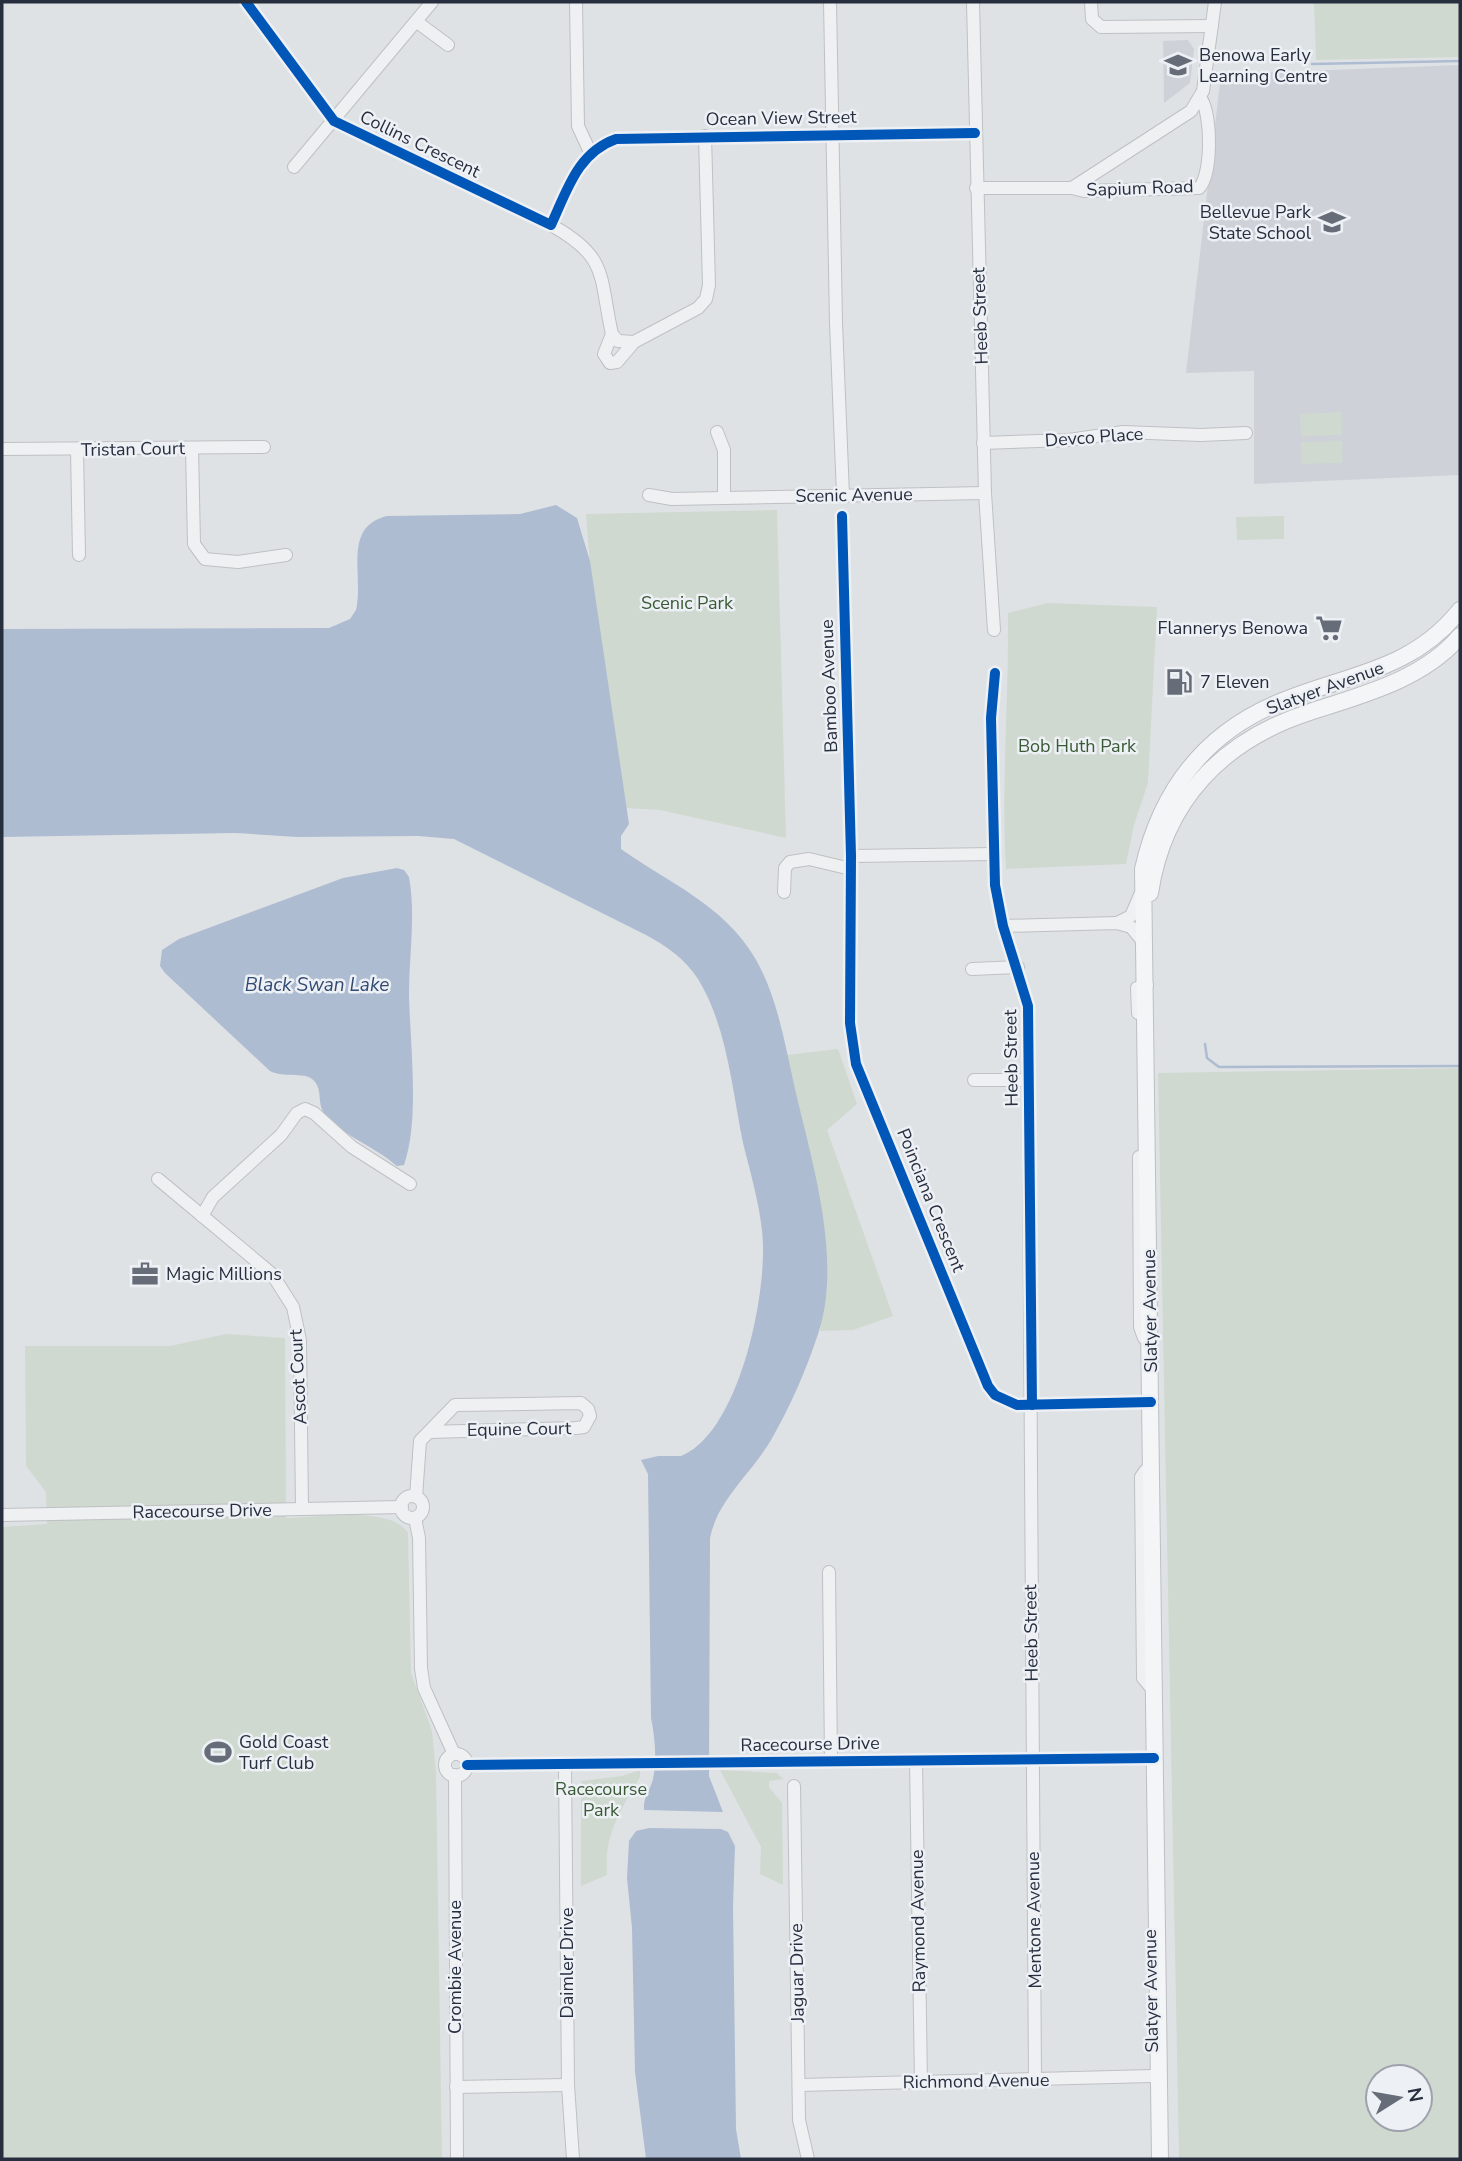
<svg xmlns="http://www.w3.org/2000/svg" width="1462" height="2161" viewBox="0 0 1462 2161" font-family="'Nunito Sans',sans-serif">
  <rect width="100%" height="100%" fill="#dfe2e5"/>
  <g fill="#ced1d8">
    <polygon points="1163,41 1188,40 1194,49 1190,83 1164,103"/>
    <polygon points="1460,65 1460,475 1254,484 1254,371 1186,373 1221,74"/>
  </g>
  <g fill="#cfd9d0" fill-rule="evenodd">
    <polygon points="1314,2 1460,2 1460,57 1316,60"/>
    <polygon points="1341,412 1342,435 1301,436 1300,414"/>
    <polygon points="1342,441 1342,463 1301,464 1301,442"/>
    <polygon points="777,510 786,838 660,810 626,808 591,580 586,514"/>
    <polygon points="1284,516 1284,539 1237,540 1236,517"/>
    <path d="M1048 603 1157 607 1148 783 1134 825 1126 864 1006 869C1001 783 1009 699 1008 613Z"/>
    <polygon points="838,1049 857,1104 827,1130 893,1316 853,1330 820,1331 827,1287 787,1055"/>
    <path d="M1460 1068V2159H1179L1158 1073ZM1378 2077H1420V2119H1378Z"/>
    <path d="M226 1334 285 1338 286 1518C314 1518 392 1505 408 1533L411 1673 432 1731 436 1772 442 2159H2V1527L47 1524 46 1492 26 1466 25 1346H170Z"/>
    <path d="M640 1770V1777C620 1812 604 1833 607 1875L581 1886V1781L622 1776Z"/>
    <polygon points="720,1770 777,1773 783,1779 769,1781 769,1787 782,1803 783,1885 760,1874 761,1847"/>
  </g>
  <g fill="#adbcd1">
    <path d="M556 505 577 518 590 561 629 824 621 836V849C669 883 724 905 755 958 778 998 785 1045 795 1089 812 1162 843 1261 818 1334 806 1371 790 1407 771 1440 752 1473 718 1499 710 1538L709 1776 723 1812 644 1810C643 1797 650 1791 653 1779 657 1760 655 1737 651 1718L648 1474 641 1460 658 1456H681C740 1433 769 1288 762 1231 759 1202 750 1171 743 1143 732 1089 727 1026 698 979 684 958 668 947 646 935L454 839 418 836 297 837 236 833 2 837V629L329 628 350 619 356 610C364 575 342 527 387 516L520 514Z"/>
    <path d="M397 868 404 870 409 877C416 915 409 955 409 994 410 1044 420 1119 404 1165L397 1166C374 1146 346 1138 325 1114 316 1104 324 1088 312 1079 304 1072 283 1078 270 1071L165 973 160 966 162 950 179 939 343 878Z"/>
    <polygon points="649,1828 721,1829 728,1832 735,1846 733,1907 736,2129 741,2159 646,2159 635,2072 632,1928 627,1878 629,1841 636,1831"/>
  </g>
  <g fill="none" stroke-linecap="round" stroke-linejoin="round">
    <g stroke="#adbcd1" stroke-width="2.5">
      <polyline points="1312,64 1460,61"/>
      <polyline points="1205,1044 1207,1058 1219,1067 1460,1066"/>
    </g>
    <defs>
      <g id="minor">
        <path d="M246 2 334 121 551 225C567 191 577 153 616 139L975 133"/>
        <polyline points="576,2 578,126 590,152"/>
        <polyline points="830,2 836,323 843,495"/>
        <polyline points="973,2 985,493 994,630"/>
        <polyline points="1091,2 1092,19 1101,27 1212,26"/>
        <polyline points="417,22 448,45"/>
        <polyline points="294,167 432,2"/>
        <polyline points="976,188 1072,188 1191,111 1203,91 1215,2"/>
        <path d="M1072 188 1084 191 1199 188C1212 175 1212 114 1201 99"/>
        <path d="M551 225C609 257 599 276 612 334L618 341 634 342 698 308 706 299 709 285 705 136"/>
        <polyline points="612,334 604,354 610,363 617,362 634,342"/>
        <polyline points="717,432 724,450 724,498"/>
        <polyline points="983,443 1069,440 1123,432 1201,435 1246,433"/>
        <polyline points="192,448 194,544 205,559 238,562 286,555"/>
        <polyline points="2,449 264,447"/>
        <polyline points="77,450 79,555"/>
        <polyline points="649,495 672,499 985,493"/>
        <polyline points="842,516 851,856 850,1023 856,1064 988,1386 995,1395 1017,1405 1151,1402"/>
        <polyline points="995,673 991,718 995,885 1003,926 1028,1006 1035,2081"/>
        <polyline points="851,856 995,854"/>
        <polyline points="784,892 785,868 790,862 809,859 851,869"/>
        <polyline points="1117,923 1131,916 1140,895"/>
        <polyline points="1003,926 1117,923 1131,927 1145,944"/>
        <polyline points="972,969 1018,967"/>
        <polyline points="1138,1013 1137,988 1147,985"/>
        <polyline points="974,1080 1029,1080"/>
        <polyline points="1139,1157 1140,1327 1144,1338 1150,1340"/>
        <polyline points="158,1179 272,1274 293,1307 300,1340 302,1508"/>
        <polyline points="202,1216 213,1197 281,1135 297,1113 305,1109 314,1113 352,1147 410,1184"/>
        <polyline points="1151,1469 1145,1471 1141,1477 1143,1678 1153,1690"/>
        <circle cx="412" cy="1507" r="11"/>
        <polyline points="416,1497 420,1441 455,1405 581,1403 588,1409 590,1416 584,1427 576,1428 429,1432"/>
        <polyline points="2,1515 402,1507"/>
        <polyline points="415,1518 419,1538 421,1668 424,1688 454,1754"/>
        <polyline points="829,1572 831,1761"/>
        <circle cx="456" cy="1765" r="11"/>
        <polyline points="916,1760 921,2082"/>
        <polyline points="467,1765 1154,1758"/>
        <polyline points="565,1766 568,2085 573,2159"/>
        <polyline points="455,1775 457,2159"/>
        <polyline points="794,1786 799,2120 808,2159"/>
        <polyline points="800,2085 1152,2076"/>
        <polyline points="456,2087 568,2085"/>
      </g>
      <g id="major">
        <path d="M1150 893C1164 800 1223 740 1310 712 1361 695 1423 680 1460 636"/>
        <path d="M1160 2159 1143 869C1160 794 1201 737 1273 705 1342 674 1409 674 1460 610"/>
      </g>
    </defs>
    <use href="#minor" stroke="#bec0c3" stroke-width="14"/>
    <use href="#major" stroke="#bcbfc3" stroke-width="18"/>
    <use href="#minor" stroke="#eff0f2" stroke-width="12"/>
    <use href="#major" stroke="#f3f5f6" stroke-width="16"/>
    <defs>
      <g id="cycleway">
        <path d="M246 2 334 121 551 225C567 191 577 153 616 139L975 133"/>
        <polyline points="842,516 851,856 850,1023 856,1064 988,1386 995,1395 1017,1405 1151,1402"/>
        <polyline points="995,673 991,718 995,885 1003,926 1028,1006 1032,1405"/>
        <polyline points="467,1765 1154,1758"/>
      </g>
    </defs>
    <use href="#cycleway" stroke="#edf0f5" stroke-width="15"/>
    <use href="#cycleway" stroke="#0057b8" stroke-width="10"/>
  </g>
  <defs>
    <symbol id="school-bare" viewBox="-9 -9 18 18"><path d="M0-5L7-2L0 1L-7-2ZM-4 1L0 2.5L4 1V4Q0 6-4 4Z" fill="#676d78" stroke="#edf0f5" stroke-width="2.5" paint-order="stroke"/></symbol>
    <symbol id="supermarket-bare" viewBox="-9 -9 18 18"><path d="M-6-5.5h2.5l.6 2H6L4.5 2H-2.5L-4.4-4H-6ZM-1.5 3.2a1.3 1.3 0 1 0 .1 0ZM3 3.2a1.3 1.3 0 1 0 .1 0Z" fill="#676d78" stroke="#edf0f5" stroke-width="2.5" paint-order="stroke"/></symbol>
    <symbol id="fuel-bare" viewBox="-9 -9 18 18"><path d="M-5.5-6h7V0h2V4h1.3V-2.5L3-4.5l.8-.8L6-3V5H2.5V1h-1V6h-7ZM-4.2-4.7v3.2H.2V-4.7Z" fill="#676d78" stroke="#edf0f5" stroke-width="2.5" paint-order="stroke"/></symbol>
    <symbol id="office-bare" viewBox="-9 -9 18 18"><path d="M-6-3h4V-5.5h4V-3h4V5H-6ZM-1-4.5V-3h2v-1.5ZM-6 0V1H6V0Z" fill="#676d78" stroke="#edf0f5" stroke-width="2.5" paint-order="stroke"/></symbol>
    <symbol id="stadium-bare" viewBox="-9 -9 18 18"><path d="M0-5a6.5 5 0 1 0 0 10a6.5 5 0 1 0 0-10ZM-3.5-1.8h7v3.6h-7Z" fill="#676d78" stroke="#edf0f5" stroke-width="2.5" paint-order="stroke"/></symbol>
  </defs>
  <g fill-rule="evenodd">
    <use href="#school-bare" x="1159" y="46" width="38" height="38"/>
    <use href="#school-bare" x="1313" y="203" width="38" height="38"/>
    <use href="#supermarket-bare" x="1310" y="609" width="38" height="38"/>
    <use href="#fuel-bare" x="1160" y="663" width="38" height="38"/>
    <use href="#office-bare" x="126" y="1255" width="38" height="38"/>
    <use href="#stadium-bare" x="199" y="1733" width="38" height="38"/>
  </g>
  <g text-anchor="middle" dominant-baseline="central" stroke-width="5" stroke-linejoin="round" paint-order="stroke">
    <g font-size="18" fill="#272e3e" stroke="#edf0f5" text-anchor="start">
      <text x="1199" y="55">Benowa Early<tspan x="1199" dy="21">Learning Centre</tspan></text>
      <text x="1311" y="212" text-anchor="end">Bellevue Park<tspan x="1311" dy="21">State School</tspan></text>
      <text x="1308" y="628" text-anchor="end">Flannerys Benowa</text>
      <text x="1200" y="682">7 Eleven</text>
      <text x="166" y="1274">Magic Millions</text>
      <text x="239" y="1742">Gold Coast<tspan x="239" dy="21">Turf Club</tspan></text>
    </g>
    <g font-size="18" fill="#272e3e" stroke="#edf0f5">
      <text transform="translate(781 118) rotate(-1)">Ocean View Street</text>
      <text transform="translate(420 144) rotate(26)">Collins Crescent</text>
      <text transform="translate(1140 188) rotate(-2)">Sapium Road</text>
      <text transform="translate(980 316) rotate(-92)">Heeb Street</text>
      <text transform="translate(1094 437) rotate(-4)">Devco Place</text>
      <text transform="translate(133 449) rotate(-1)">Tristan Court</text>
      <text transform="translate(854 495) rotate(-1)">Scenic Avenue</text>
      <text transform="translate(829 686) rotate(-92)">Bamboo Avenue</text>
      <text transform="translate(1325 688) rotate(-20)">Slatyer Avenue</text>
      <text transform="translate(1011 1058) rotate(-91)">Heeb Street</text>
      <text transform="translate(931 1200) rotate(68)">Poinciana Crescent</text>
      <text transform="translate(1150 1311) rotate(-91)">Slatyer Avenue</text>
      <text transform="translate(298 1377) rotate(-93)">Ascot Court</text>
      <text transform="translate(519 1429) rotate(-1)">Equine Court</text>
      <text transform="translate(202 1511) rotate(-1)">Racecourse Drive</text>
      <text transform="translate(1031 1633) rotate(-91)">Heeb Street</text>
      <text transform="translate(810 1744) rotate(-1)">Racecourse Drive</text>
      <text transform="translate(1034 1920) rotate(-91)">Mentone Avenue</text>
      <text transform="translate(918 1921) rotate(-91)">Raymond Avenue</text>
      <text transform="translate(567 1963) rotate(-90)">Daimler Drive</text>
      <text transform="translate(455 1967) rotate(-90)">Crombie Avenue</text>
      <text transform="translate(797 1973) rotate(-91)">Jaguar Drive</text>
      <text transform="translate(1151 1991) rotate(-91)">Slatyer Avenue</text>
      <text transform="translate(976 2081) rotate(-1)">Richmond Avenue</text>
    </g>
    <g font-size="18" fill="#395a34" stroke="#edf0f5">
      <text x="687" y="603">Scenic Park</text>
      <text x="1077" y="746">Bob Huth Park</text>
      <text x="601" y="1789">Racecourse<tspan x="601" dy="21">Park</tspan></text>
    </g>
    <g font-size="19" font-style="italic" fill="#314a72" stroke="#edf0f5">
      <text x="317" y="985">Black Swan Lake</text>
    </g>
  </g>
  <rect width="1462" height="2161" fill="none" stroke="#272e3e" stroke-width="7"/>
  <g transform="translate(1399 2098) rotate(79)"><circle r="33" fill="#edf0f5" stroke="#9ea2ac" stroke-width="2"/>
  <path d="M0-5L12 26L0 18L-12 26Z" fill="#676d78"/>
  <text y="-10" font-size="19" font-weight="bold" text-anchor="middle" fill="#272e3e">N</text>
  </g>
</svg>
